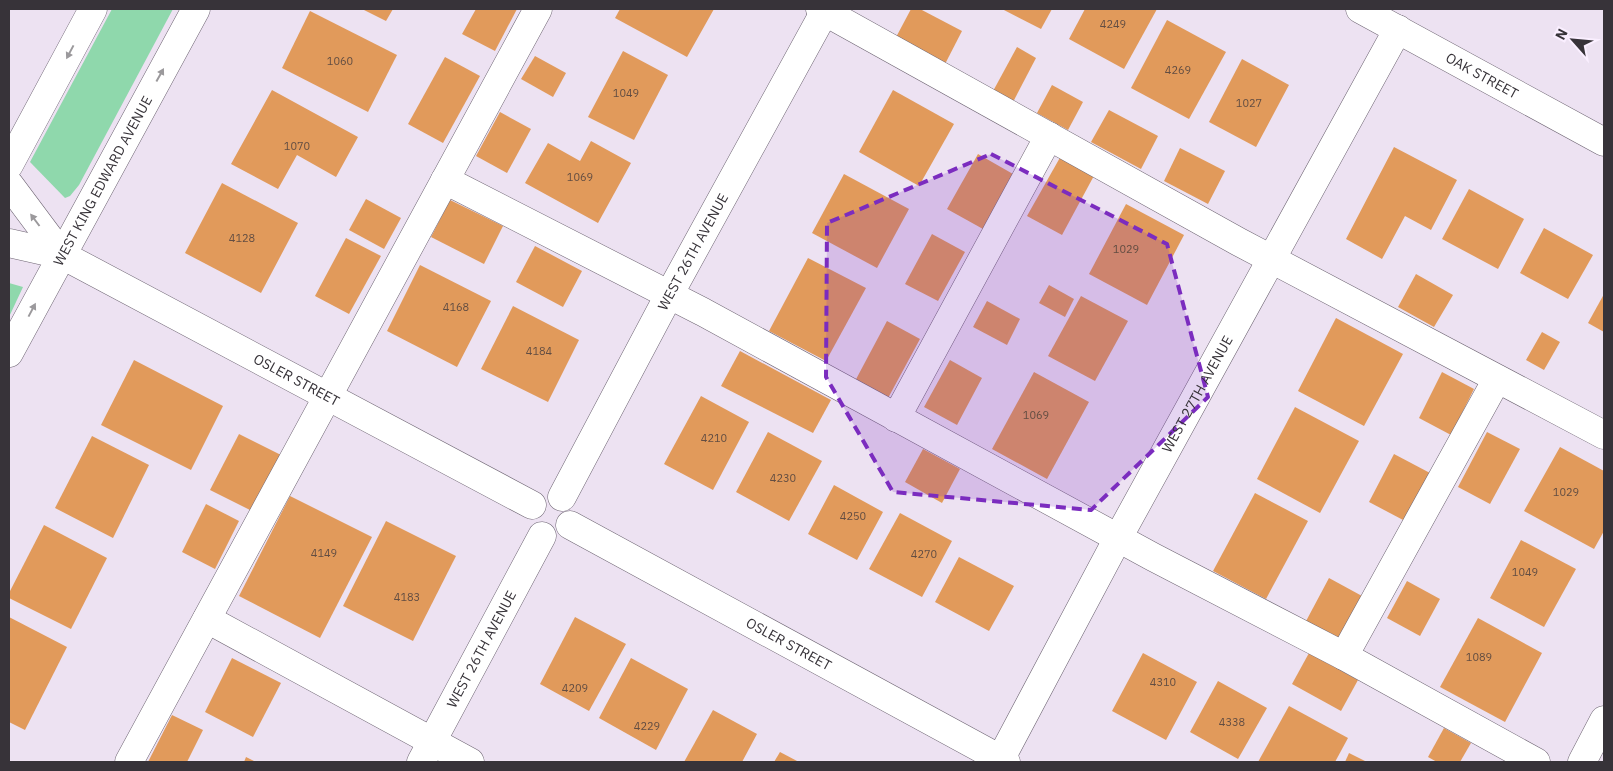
<svg xmlns="http://www.w3.org/2000/svg" width="1613" height="771" viewBox="0 0 1613 771" font-family="'IBM Plex Sans',sans-serif">
  <rect width="100%" height="100%" fill="#ede2f2"/>
  <g fill="#8fd8ac">
    <polygon points="112,9 173,9 79,185 70,196 65,198 30,162"/>
    <polygon points="9,283 23,287 9,317"/>
  </g>
  <g fill="#e19a5b">
    <polygon points="362,9 393,9 386,21"/>
    <polygon points="476,9 517,9 495,51 462,34"/>
    <polygon points="620,9 714,9 687,57 615,18"/>
    <polygon points="911,9 920,9 962,31 943,68 894,41"/>
    <polygon points="1002,9 1052,9 1041,29"/>
    <polygon points="1085,9 1157,9 1124,69 1069,39"/>
    <polygon points="310,11 397,55 368,112 282,68"/>
    <polygon points="1167,20 1226,52 1189,119 1131,88"/>
    <polygon points="1017,47 1036,58 1012,104 992,93"/>
    <polygon points="623,51 668,75 634,140 588,117"/>
    <polygon points="535,56 566,73 553,97 521,79"/>
    <polygon points="445,57 480,76 443,143 408,124"/>
    <polygon points="1242,59 1289,85 1256,147 1209,122"/>
    <polygon points="1052,85 1083,102 1068,130 1037,113"/>
    <polygon points="272,90 358,137 336,177 297,155 278,189 231,164"/>
    <polygon points="893,90 954,124 919,186 859,152"/>
    <polygon points="1109,110 1158,136 1141,169 1091,142"/>
    <polygon points="500,112 531,129 507,173 476,156"/>
    <polygon points="591,141 631,163 598,223 525,183 548,143 580,161"/>
    <polygon points="1394,147 1457,180 1431,230 1405,216 1382,259 1346,239"/>
    <polygon points="1180,148 1225,171 1208,204 1164,181"/>
    <polygon points="978,154 1013,174 983,229 947,209"/>
    <polygon points="1062,154 1096,172 1062,235 1027,216"/>
    <polygon points="844,174 909,209 877,268 812,233"/>
    <polygon points="222,183 298,223 261,293 185,253"/>
    <polygon points="1469,189 1524,219 1498,269 1442,239"/>
    <polygon points="366,199 401,218 384,249 349,230"/>
    <polygon points="450,200 503,226 484,264 431,237"/>
    <polygon points="1126,204 1184,235 1147,305 1089,274"/>
    <polygon points="1544,228 1593,255 1568,299 1520,273"/>
    <polygon points="932,234 965,252 938,301 905,284"/>
    <polygon points="346,238 381,256 349,314 315,296"/>
    <polygon points="535,246 582,271 563,307 516,282"/>
    <polygon points="808,258 866,288 826,361 769,331"/>
    <polygon points="420,265 491,301 457,367 387,331"/>
    <polygon points="1416,274 1453,295 1434,327 1398,307"/>
    <polygon points="1049,285 1074,299 1065,317 1039,303"/>
    <polygon points="1604,294 1604,332 1588,323"/>
    <polygon points="1081,296 1128,321 1095,381 1048,356"/>
    <polygon points="987,301 1020,319 1007,345 973,327"/>
    <polygon points="513,306 579,340 548,402 481,369"/>
    <polygon points="1336,318 1403,354 1364,426 1298,391"/>
    <polygon points="887,321 920,339 887,400 854,383"/>
    <polygon points="1542,332 1560,342 1544,370 1526,360"/>
    <polygon points="740,351 831,400 813,433 721,386"/>
    <polygon points="134,360 223,406 191,470 101,425"/>
    <polygon points="950,360 982,378 957,425 924,407"/>
    <polygon points="1034,372 1089,402 1047,479 992,449"/>
    <polygon points="1442,372 1474,389 1451,435 1419,418"/>
    <polygon points="701,396 749,422 713,490 664,464"/>
    <polygon points="1295,407 1359,441 1320,513 1257,479"/>
    <polygon points="768,432 822,461 789,521 736,492"/>
    <polygon points="1487,432 1520,449 1490,504 1458,487"/>
    <polygon points="239,434 281,455 252,511 210,490"/>
    <polygon points="92,436 149,465 113,538 55,508"/>
    <polygon points="1560,447 1604,471 1604,531 1594,549 1524,511"/>
    <polygon points="923,449 960,469 942,503 905,482"/>
    <polygon points="1394,454 1430,473 1405,521 1369,502"/>
    <polygon points="834,485 883,512 857,560 808,534"/>
    <polygon points="1255,493 1308,521 1266,599 1213,571"/>
    <polygon points="290,496 372,537 320,638 239,596"/>
    <polygon points="206,504 239,521 215,569 182,552"/>
    <polygon points="900,513 952,541 922,597 869,569"/>
    <polygon points="386,521 456,556 413,641 343,606"/>
    <polygon points="44,525 107,558 71,629 9,598 9,593"/>
    <polygon points="1521,540 1576,569 1544,627 1490,598"/>
    <polygon points="959,557 1014,586 989,631 935,602"/>
    <polygon points="1329,578 1362,596 1338,641 1305,623"/>
    <polygon points="1407,581 1440,599 1420,636 1387,618"/>
    <polygon points="9,617 67,647 25,730 9,722"/>
    <polygon points="575,617 626,644 589,711 540,684"/>
    <polygon points="1478,618 1542,653 1505,722 1440,687"/>
    <polygon points="1143,653 1197,682 1166,740 1112,711"/>
    <polygon points="1309,653 1358,680 1341,711 1292,684"/>
    <polygon points="232,658 281,683 253,737 205,712"/>
    <polygon points="631,658 688,689 656,750 599,718"/>
    <polygon points="1218,681 1267,708 1238,759 1190,732"/>
    <polygon points="1289,706 1348,738 1335,762 1258,762"/>
    <polygon points="713,710 757,734 742,762 684,762"/>
    <polygon points="172,715 203,730 187,762 148,762"/>
    <polygon points="1444,728 1471,743 1460,762 1437,762 1428,757"/>
    <polygon points="780,752 799,762 774,762"/>
    <polygon points="1349,753 1367,762 1345,762"/>
    <polygon points="246,757 256,762 244,762"/>
  </g>
  <g fill="none" stroke-linecap="round" stroke-linejoin="round">
    <defs>
      <g id="minor">
        <polyline points="820,9 1239,242 1604,435"/>
        <polyline points="445,180 703,312 1153,557 1344,656 1536,762"/>
        <polyline points="9,184 62,255"/>
        <path id="s1" d="M9 243 62 255 532 505"/>
        <polyline points="896,418 1049,136"/>
        <path id="s2" d="M562 497 669 295 826 9"/>
        <path id="s3" d="M570 525 1006 762"/>
        <polyline points="207,619 470,762"/>
        <polyline points="1344,656 1497,379"/>
        <polyline points="129,762 538,9"/>
        <path id="s4" d="M421 762 542 536"/>
        <path id="s5" d="M999 762 1118 538 1398 29"/>
        <polyline points="1582,762 1604,720"/>
      </g>
      <g id="major">
        <path id="s6" d="M1360 9 1604 142"/>
        <polyline points="9,165 93,9"/>
        <path id="s7" d="M9 353 196 9"/>
      </g>
    </defs>
    <use href="#minor" stroke="#6e6573" stroke-width="29"/>
    <use href="#major" stroke="#6e6573" stroke-width="29"/>
    <use href="#minor" stroke="#fff" stroke-width="28"/>
    <use href="#major" stroke="#fff" stroke-width="28"/>
  </g>
  <defs><path id="oneway-solid" d="M-6-.8H1V-3.2L6.5 0L1 3.2V.8H-6Z" transform="scale(1.25)"/></defs>
  <g fill="#9b999c">
    <use href="#oneway-solid" transform="translate(70 52) rotate(118)"/>
    <use href="#oneway-solid" transform="translate(160 75) rotate(-61)"/>
    <use href="#oneway-solid" transform="translate(35 220) rotate(-127)"/>
    <use href="#oneway-solid" transform="translate(32 310) rotate(-62)"/>
  </g>
  <path fill="#7b2cbf" fill-opacity="0.2" stroke="#7b2cbf" stroke-width="4" stroke-dasharray="10 6" stroke-linejoin="round" d="M991 154 1167 244 1208 397 1091 510 893 492 826 377 827 223Z"/>
  <g text-anchor="middle" dominant-baseline="central" stroke-width="4.5" stroke-linejoin="round" paint-order="stroke">
    <g font-size="11" fill="#624d42">
      <text x="1113" y="24">4249</text>
      <text x="340" y="61">1060</text>
      <text x="1178" y="70">4269</text>
      <text x="626" y="93">1049</text>
      <text x="1249" y="103">1027</text>
      <text x="297" y="146">1070</text>
      <text x="580" y="177">1069</text>
      <text x="242" y="238">4128</text>
      <text x="1126" y="249">1029</text>
      <text x="456" y="307">4168</text>
      <text x="539" y="351">4184</text>
      <text x="1036" y="415">1069</text>
      <text x="714" y="438">4210</text>
      <text x="783" y="478">4230</text>
      <text x="1566" y="492">1029</text>
      <text x="853" y="516">4250</text>
      <text x="324" y="553">4149</text>
      <text x="924" y="554">4270</text>
      <text x="1525" y="572">1049</text>
      <text x="407" y="597">4183</text>
      <text x="1479" y="657">1089</text>
      <text x="1163" y="682">4310</text>
      <text x="575" y="688">4209</text>
      <text x="1232" y="722">4338</text>
      <text x="647" y="726">4229</text>
    </g>
    <g font-size="14" fill="#373339" stroke="#faefff">
      <text stroke="none"><textPath href="#s6" startOffset="139">OAK STREET</textPath></text>
      <text stroke="none"><textPath href="#s7" startOffset="196">WEST KING EDWARD AVENUE</textPath></text>
      <text stroke="none"><textPath href="#s2" startOffset="278">WEST 26TH AVENUE</textPath></text>
      <text stroke="none"><textPath href="#s1" startOffset="320">OSLER STREET</textPath></text>
      <text stroke="none"><textPath href="#s5" startOffset="418">WEST 27TH AVENUE</textPath></text>
      <text stroke="none"><textPath href="#s3" startOffset="249">OSLER STREET</textPath></text>
      <text stroke="none"><textPath href="#s4" startOffset="128">WEST 26TH AVENUE</textPath></text>
    </g>
  </g>
  <rect width="1613" height="771" fill="none" stroke="#373339" stroke-width="20"/>
  <g transform="translate(1573 40) rotate(297)" stroke="#faefff" stroke-width="4" paint-order="stroke">
  <path d="M0-4L9 19L0 12L-9 19Z" fill="#373339"/>
  <text y="-8" font-size="14" font-weight="bold" text-anchor="middle" fill="#373339">N</text>
  </g>
</svg>
